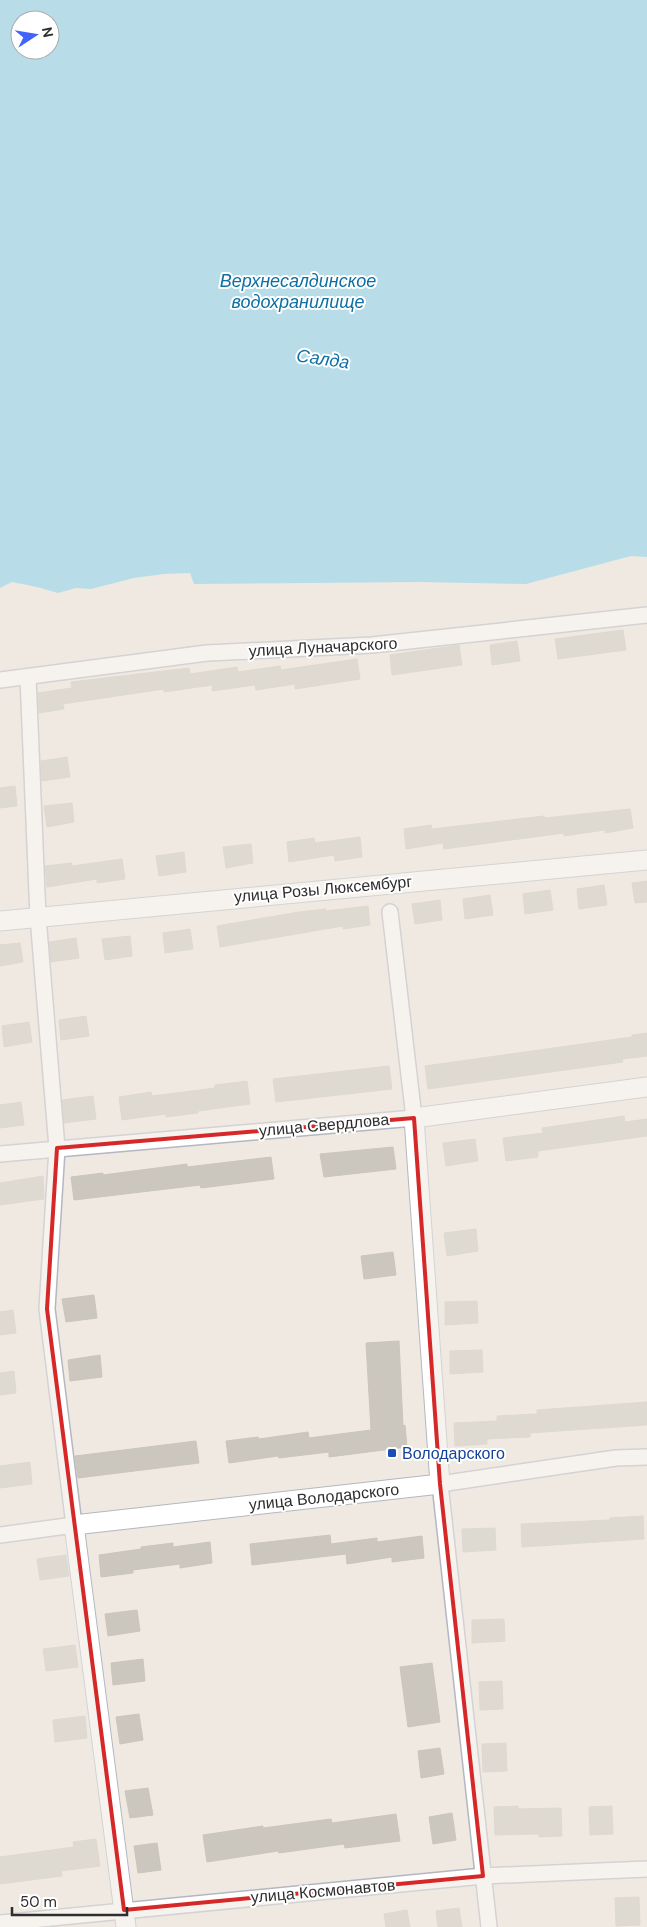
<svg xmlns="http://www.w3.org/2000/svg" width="647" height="1927" viewBox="0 0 647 1927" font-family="'DM Sans',sans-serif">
  <rect width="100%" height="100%" fill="#efe9e1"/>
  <path fill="#75cff0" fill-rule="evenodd" d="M0 0H647V557L631 556 526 584 420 582 194 584 190 573 164 574 134 578 91 589 76 588 58 593 37 587 12 582 0 588ZM20 20H50V50H20Z"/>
  <g fill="#cbc7bf" stroke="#cbc5ba">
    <polygon points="623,630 626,650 558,659 555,639"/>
    <polygon points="517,641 520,661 492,665 490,645"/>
    <polygon points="459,645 462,665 392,675 390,655"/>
    <polygon points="357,659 360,679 295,689 295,684 256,690 255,685 212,691 212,685 164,692 164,689 63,704 64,709 39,713 38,693 72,688 71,682 189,668 190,674 237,667 238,672 280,666 281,670"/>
    <polygon points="67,757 70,777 42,781 41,761"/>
    <polygon points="15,786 17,806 0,808 0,788"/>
    <polygon points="72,803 74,822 47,827 44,806"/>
    <polygon points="630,809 633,828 605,833 605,830 564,836 564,833 444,849 443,843 406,849 404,829 431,825 432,829 544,816 545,818"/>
    <polygon points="360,837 362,857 335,861 334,855 289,862 287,842 314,838 315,843"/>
    <polygon points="251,844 253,863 226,868 223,847"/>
    <polygon points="184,852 186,872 159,876 156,856"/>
    <polygon points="122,859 125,879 97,883 97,879 47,887 45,866 72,863 72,866"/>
    <polygon points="647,881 647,902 635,903 632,883"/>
    <polygon points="604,885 607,905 579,909 577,889"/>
    <polygon points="550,890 553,910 525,914 523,894"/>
    <polygon points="490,895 493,915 465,919 463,899"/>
    <polygon points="440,900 442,920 415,924 412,904"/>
    <polygon points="368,906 370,925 343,929 343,926 220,947 217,926 299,912 326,909 326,911"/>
    <polygon points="190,929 193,949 165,953 163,933"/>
    <polygon points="130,936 132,956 105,960 102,939"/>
    <polygon points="76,938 79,958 51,962 49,942"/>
    <polygon points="20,943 23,962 0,966 0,945"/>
    <polygon points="86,1016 89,1036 61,1040 59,1020"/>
    <polygon points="29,1022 32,1042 4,1047 2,1026"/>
    <polygon points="647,1033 647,1056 622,1059 623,1062 428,1089 425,1066 632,1037 632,1035"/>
    <polygon points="389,1066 392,1089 276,1102 273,1079"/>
    <polygon points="247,1081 250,1104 198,1111 198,1113 166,1117 166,1114 122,1120 119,1097 151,1092 152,1096 215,1088 215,1085"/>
    <polygon points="93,1096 96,1119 64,1123 62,1100"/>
    <polygon points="21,1102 24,1125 0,1128 0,1105"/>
    <polygon points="624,1116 625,1122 647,1119 647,1136 538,1151 538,1157 506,1161 503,1138 543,1133 542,1128"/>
    <polygon points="475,1139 478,1161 446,1166 443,1143"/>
    <polygon points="393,1147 396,1169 324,1177 320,1154"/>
    <polygon points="271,1157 274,1179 201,1188 200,1185 74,1200 71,1177 103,1173 103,1175 187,1164 187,1167"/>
    <polygon points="43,1176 44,1199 0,1205 0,1183"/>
    <polygon points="476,1229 478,1251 447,1256 444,1233"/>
    <polygon points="393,1252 396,1275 364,1279 361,1256"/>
    <polygon points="94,1295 97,1318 66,1322 62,1299"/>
    <polygon points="477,1301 478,1323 445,1325 445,1302"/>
    <polygon points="13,1310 16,1333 0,1335 0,1312"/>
    <polygon points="399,1341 403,1426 405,1425 407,1447 329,1457 329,1452 279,1458 278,1456 229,1463 226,1441 258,1437 259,1439 308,1432 309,1438 371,1430 366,1343"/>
    <polygon points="482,1350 483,1372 450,1374 450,1351"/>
    <polygon points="100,1355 102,1377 70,1381 68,1360"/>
    <polygon points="14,1371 16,1393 0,1395 0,1373"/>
    <polygon points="647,1402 647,1425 530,1433 530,1437 487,1439 487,1444 455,1446 454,1423 497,1421 497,1416 537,1414 537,1410"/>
    <polygon points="196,1441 199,1463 78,1478 75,1456"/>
    <polygon points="30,1462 32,1484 0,1488 0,1466"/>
    <polygon points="643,1516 644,1539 522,1547 521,1524 610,1520 610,1518"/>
    <polygon points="495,1528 496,1550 463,1552 462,1529"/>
    <polygon points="330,1535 331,1544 377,1538 377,1542 422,1536 424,1558 392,1562 392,1557 347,1564 346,1554 252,1565 250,1544"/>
    <polygon points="210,1542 212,1563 180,1568 180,1564 133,1570 133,1573 101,1577 99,1555 141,1549 141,1547 173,1543 173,1547"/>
    <polygon points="66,1555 69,1576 40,1580 37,1559"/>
    <polygon points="137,1610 140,1631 108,1636 105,1614"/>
    <polygon points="504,1619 505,1641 472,1643 472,1620"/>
    <polygon points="75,1645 78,1667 46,1671 43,1649"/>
    <polygon points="143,1659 145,1681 113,1685 111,1663"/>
    <polygon points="432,1663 440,1722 408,1727 400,1667"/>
    <polygon points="502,1681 503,1709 480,1710 479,1682"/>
    <polygon points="139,1714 143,1740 120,1744 116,1717"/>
    <polygon points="85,1716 87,1738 55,1742 53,1720"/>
    <polygon points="506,1743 507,1771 483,1772 482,1744"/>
    <polygon points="440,1748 444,1774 421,1778 418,1751"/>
    <polygon points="148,1788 153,1815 130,1818 125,1791"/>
    <polygon points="518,1806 518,1809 561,1808 562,1836 539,1837 539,1834 495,1835 494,1807"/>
    <polygon points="612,1806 613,1834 590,1835 589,1807"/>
    <polygon points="452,1813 456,1840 433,1844 429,1817"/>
    <polygon points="396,1814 400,1841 345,1848 344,1844 279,1853 278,1851 207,1862 203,1835 263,1826 263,1828 331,1819 332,1823"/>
    <polygon points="96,1839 100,1866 61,1871 62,1876 0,1884 0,1857 74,1847 73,1842"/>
    <polygon points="157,1843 161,1870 138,1873 134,1846"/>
    <polygon points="639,1897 640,1925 616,1926 615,1898"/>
    <polygon points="459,1908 462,1927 438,1927 436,1911"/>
    <polygon points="407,1910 410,1927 386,1927 384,1914"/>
  </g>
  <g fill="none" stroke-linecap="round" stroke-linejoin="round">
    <defs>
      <g id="minor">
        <polyline points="0,680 207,653 372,645 647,615"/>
        <polyline points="0,1154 414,1118 390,912"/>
        <polyline points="0,1535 74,1525 47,1309 57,1148 38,917 28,677"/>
        <polyline points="0,1923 483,1876 647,1869"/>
        <polyline points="489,1927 440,1484 616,1458 647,1457"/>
      </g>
      <g id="tertiary">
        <polyline points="0,921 647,860"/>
        <polyline points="126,1927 74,1525 440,1484 414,1118 647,1087"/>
      </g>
    </defs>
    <use href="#minor" stroke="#b4b7c1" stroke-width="18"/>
    <use href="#tertiary" stroke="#b4b7c1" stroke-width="21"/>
    <use href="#minor" stroke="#fff" stroke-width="15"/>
    <use href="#tertiary" stroke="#fff" stroke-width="19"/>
  </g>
  <path d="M0 0H647V1927H0ZM414 1118 440 1484 483 1876 124 1910 47 1309 57 1148Z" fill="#efe9e1" fill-opacity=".55" fill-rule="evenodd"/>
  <path fill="none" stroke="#d62828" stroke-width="4" stroke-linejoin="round" d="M414 1118 440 1484 483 1876 124 1910 47 1309 57 1148Z"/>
  <rect fill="#1a4fb4" stroke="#fff" stroke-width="2" x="387" y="1448" width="10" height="10" rx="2.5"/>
  <g text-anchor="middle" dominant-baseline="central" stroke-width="4" stroke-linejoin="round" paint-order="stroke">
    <g font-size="16" fill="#2e2e2e" stroke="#fff">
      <text transform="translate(323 647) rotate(-3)">улица Луначарского</text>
      <text transform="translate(323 889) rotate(-5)">улица Розы Люксембург</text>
      <text transform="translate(324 1125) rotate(-5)">улица Свердлова</text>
      <text transform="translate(324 1497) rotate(-6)">улица Володарского</text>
      <text transform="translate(323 1891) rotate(-5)">улица Космонавтов</text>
    </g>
    <g font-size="16" fill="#164399" stroke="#fff" text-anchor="start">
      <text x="402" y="1453">Володарского</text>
    </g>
    <g font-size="18" font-style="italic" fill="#0d6fa3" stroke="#fff">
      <text x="298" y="281">Верхнесалдинское<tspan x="298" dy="21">водохранилище</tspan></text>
      <text transform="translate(323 359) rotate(8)">Салда</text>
    </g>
  </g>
  <g transform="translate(35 35) rotate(78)"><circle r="24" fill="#ffffff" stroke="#ababab"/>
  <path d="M0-4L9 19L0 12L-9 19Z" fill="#4264fb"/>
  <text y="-8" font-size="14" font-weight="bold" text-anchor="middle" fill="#2e2e2e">N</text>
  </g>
  <path d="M12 1907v8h115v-8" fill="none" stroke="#2e2e2e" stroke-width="2.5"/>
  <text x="20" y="1907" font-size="15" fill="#2e2e2e" stroke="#ffffff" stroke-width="4" paint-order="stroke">50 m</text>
</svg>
